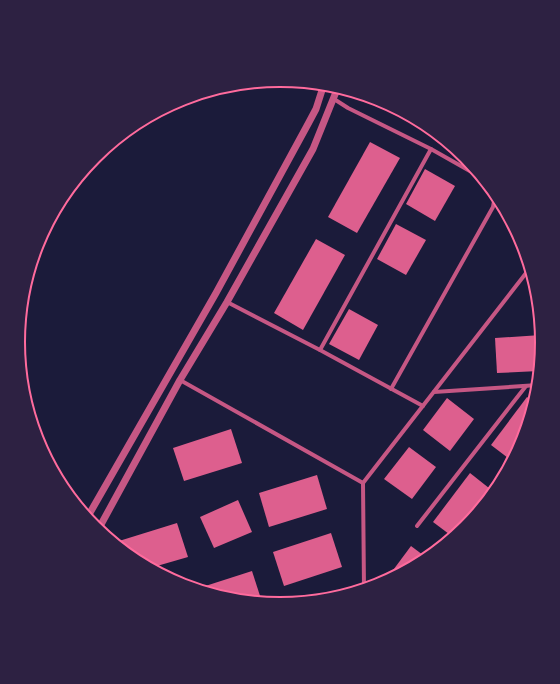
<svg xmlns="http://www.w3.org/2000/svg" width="560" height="684" viewBox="0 0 560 684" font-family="Quicksand,sans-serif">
  <rect width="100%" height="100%" fill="#1b1b3a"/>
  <g fill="#dd5f8e">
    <polygon points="370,142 400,158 357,233 328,217"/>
    <polygon points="425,169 455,186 435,221 406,204"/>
    <polygon points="396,224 426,240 406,275 377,259"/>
    <polygon points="316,239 345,255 303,330 274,313"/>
    <polygon points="349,309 378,325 359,360 329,344"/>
    <polygon points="541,335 542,342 539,371 497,373 495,338"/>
    <polygon points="527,397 534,402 522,442 512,461 491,445"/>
    <polygon points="447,398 474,419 450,451 423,430"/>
    <polygon points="231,429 242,463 184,481 173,448"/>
    <polygon points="409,447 436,467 412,499 384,479"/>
    <polygon points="470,473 494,492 465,527 453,537 433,522"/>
    <polygon points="317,475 327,509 269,527 259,493"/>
    <polygon points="238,500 252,532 214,548 200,517"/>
    <polygon points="177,523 188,557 150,568 134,560 121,549 119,541"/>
    <polygon points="331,533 342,567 284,586 273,552"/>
    <polygon points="411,546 427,558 385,581"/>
    <polygon points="252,571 262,602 229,599 196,589"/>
  </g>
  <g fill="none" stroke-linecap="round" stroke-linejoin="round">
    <g stroke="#c65784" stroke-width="4">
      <polyline points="334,99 348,108 431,149 484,179"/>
      <polyline points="227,302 320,350 423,406"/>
      <polyline points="320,350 431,149"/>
      <polyline points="180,380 363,483"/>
      <polyline points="391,389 493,207 495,195 493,190"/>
      <polyline points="434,392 538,385"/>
      <polyline points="417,526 526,386"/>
      <polyline points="364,589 363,483 530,268"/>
    </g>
    <g stroke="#c65784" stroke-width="7">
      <polyline points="87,518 216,293 308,124 316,109 324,84"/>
      <polyline points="98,530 180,380 227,302 313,149 338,87"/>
    </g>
  </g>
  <path d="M0 0H560V684H0ZM25 342a255 255 0 1 1 510 0a255 255 0 1 1-510 0Z" fill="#2d2142" fill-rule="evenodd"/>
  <path fill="none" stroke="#ff6b9d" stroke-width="2" d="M25 342a255 255 0 1 1 510 0a255 255 0 1 1-510 0Z"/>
</svg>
